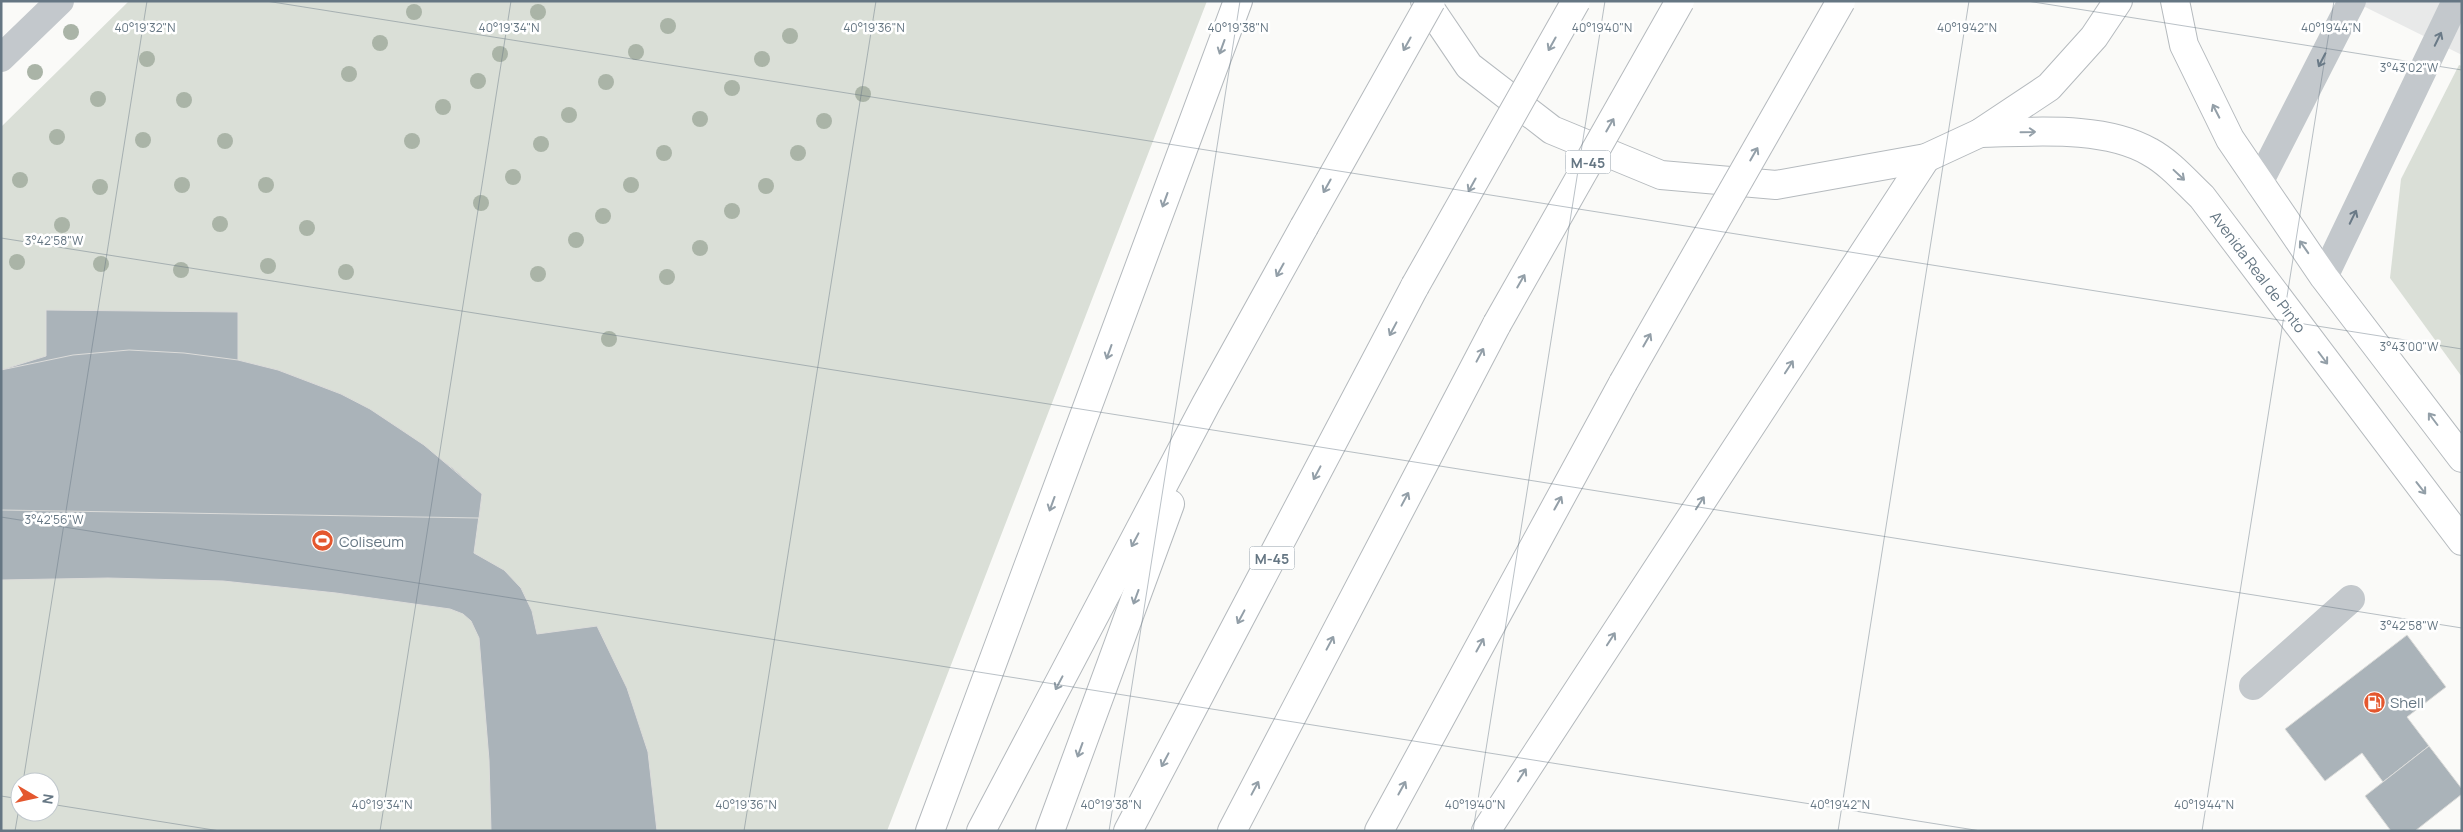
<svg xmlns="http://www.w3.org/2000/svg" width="2463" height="832" viewBox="0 0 2463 832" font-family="Manrope,sans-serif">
  <rect width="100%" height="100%" fill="#fafaf8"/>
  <polygon fill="#e8e9e9" points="2353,1 2462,1 2462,55"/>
  <g fill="#dadfd7" fill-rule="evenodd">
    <path d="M129 1H1207L887 831H1V127ZM20 782H50V812H20Z"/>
    <polygon points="2459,65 2462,66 2462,377 2390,278 2401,179"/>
  </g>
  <g fill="#aab3b9" stroke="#dcdcda">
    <polygon points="46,310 238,312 238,360 278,370 341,394 399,428 454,469 482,494 474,553 504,570 521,588 532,611 537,634 597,626 627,688 648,752 657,831 491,831 489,760 479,638 471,621 463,614 450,609 336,593 223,581 108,578 1,580 1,370 46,356"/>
    <polygon points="129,350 184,353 238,360 278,370 341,394 370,409 424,445 482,494 479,518 1,510 1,370 73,355"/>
    <polygon points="2407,635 2446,687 2407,717 2429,746 2383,782 2362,753 2325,781 2285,729"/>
    <polygon points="2429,746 2462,789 2462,794 2415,831 2391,831 2365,796"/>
  </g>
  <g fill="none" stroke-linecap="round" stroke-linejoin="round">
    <defs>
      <g id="major">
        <polyline points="1425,1 1469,66 1552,130 1661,175 1776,185 1926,158 1980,133 2049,87 2094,37 2118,1"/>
        <polyline points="2175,1 2184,45 2230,139 2324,277 2462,458"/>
        <path d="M1980 133C2032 132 2104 125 2150 152 2170 163 2186 182 2202 197L2462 541"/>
      </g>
      <g id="highway">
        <polyline points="930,831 1238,1"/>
        <polyline points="981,831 1206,404 1304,227"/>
        <polyline points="1050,831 1170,504"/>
        <polyline points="1128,831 1415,286"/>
        <polyline points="1232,831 1497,324"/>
        <polyline points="1379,831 1623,383"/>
        <polyline points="1486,831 1926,158"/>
      </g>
    </defs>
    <use href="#major" stroke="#b5babe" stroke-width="30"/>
    <use href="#highway" stroke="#b4b9bd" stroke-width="30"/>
    <g stroke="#c3c8cc" stroke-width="28">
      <polyline points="1,58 60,1"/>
      <polyline points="2259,183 2352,1"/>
      <polyline points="2324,277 2456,1"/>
      <polyline points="2253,686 2351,599"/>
    </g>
    <use href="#major" stroke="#fff" stroke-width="28"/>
    <use href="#highway" stroke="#fff" stroke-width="28"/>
    <defs>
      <g id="highway-bridge">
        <polyline points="1304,227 1431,1"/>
        <polyline points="1415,286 1576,1"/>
        <polyline points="1497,324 1680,1"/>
        <polyline points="1623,383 1841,1"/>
      </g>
    </defs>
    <use href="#highway-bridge" stroke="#b4b9bd" stroke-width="30" stroke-linecap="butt"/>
    <use href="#highway-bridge" stroke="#fff" stroke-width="28"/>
  </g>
  <g fill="#aab4a7">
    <circle cx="414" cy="12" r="8"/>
    <circle cx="538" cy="12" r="8"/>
    <circle cx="668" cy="26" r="8"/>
    <circle cx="71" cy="32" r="8"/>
    <circle cx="790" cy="36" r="8"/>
    <circle cx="380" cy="43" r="8"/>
    <circle cx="636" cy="52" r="8"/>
    <circle cx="500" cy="54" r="8"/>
    <circle cx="147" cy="59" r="8"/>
    <circle cx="762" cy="59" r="8"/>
    <circle cx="35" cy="72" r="8"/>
    <circle cx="349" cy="74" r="8"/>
    <circle cx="478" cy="81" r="8"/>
    <circle cx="606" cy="82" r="8"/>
    <circle cx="732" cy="88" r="8"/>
    <circle cx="863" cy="94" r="8"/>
    <circle cx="98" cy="99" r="8"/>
    <circle cx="184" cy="100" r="8"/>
    <circle cx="443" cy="107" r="8"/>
    <circle cx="569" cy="115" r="8"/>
    <circle cx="700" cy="119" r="8"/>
    <circle cx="824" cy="121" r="8"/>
    <circle cx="57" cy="137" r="8"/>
    <circle cx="143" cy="140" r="8"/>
    <circle cx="225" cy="141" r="8"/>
    <circle cx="412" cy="141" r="8"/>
    <circle cx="541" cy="144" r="8"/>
    <circle cx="664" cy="153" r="8"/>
    <circle cx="798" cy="153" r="8"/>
    <circle cx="513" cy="177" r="8"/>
    <circle cx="20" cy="180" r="8"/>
    <circle cx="182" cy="185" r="8"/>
    <circle cx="266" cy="185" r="8"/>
    <circle cx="631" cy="185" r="8"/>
    <circle cx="766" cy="186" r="8"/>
    <circle cx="100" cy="187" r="8"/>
    <circle cx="481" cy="203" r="8"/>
    <circle cx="732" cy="211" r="8"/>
    <circle cx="603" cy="216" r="8"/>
    <circle cx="220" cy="224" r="8"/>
    <circle cx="62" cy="225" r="8"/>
    <circle cx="307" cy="228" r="8"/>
    <circle cx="576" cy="240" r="8"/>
    <circle cx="700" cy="248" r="8"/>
    <circle cx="17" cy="262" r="8"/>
    <circle cx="101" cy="264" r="8"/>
    <circle cx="268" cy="266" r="8"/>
    <circle cx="181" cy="270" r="8"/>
    <circle cx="346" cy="272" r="8"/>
    <circle cx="538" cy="274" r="8"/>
    <circle cx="667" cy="277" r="8"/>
    <circle cx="609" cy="339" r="8"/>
  </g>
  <defs><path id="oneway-shaft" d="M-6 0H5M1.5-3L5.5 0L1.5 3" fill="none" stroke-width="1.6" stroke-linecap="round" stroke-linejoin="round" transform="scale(1.25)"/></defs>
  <g stroke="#6a7a87">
    <use href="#oneway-shaft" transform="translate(2438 39) rotate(-64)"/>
    <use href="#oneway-shaft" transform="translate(2322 60) rotate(117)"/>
    <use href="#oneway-shaft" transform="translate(2353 217) rotate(-64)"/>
  </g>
  <g stroke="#939fa8">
    <use href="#oneway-shaft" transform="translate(1407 44) rotate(119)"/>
    <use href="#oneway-shaft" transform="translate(1552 44) rotate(119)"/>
    <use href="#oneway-shaft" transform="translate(1222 47) rotate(110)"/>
    <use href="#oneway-shaft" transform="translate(2216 111) rotate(-117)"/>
    <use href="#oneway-shaft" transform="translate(1610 125) rotate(-60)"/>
    <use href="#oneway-shaft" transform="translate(2028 132) rotate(-1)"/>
    <use href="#oneway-shaft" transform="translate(1754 154) rotate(-60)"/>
    <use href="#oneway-shaft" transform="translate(2179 175) rotate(43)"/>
    <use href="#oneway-shaft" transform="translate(1472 185) rotate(119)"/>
    <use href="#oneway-shaft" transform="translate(1327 186) rotate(119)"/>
    <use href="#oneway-shaft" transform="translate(1165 200) rotate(110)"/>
    <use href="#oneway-shaft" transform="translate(2304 247) rotate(-125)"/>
    <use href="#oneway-shaft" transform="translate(1280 270) rotate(119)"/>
    <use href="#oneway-shaft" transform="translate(1521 281) rotate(-60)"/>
    <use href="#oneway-shaft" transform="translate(1393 329) rotate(118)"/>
    <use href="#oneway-shaft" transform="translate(1647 340) rotate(-60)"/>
    <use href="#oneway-shaft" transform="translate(1109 352) rotate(110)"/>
    <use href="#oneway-shaft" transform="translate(1480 355) rotate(-62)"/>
    <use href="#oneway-shaft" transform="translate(2323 358) rotate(53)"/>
    <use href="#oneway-shaft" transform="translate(1789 367) rotate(-57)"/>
    <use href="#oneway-shaft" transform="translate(2433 419) rotate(-127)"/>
    <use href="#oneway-shaft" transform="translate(1317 473) rotate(118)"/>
    <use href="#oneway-shaft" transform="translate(2421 488) rotate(52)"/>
    <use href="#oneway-shaft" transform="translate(1405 499) rotate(-62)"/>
    <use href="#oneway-shaft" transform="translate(1558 503) rotate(-61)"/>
    <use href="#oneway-shaft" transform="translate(1700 503) rotate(-57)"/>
    <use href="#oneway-shaft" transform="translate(1052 504) rotate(110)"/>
    <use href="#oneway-shaft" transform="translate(1135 540) rotate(118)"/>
    <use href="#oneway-shaft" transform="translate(1136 597) rotate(110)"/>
    <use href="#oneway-shaft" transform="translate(1241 617) rotate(118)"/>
    <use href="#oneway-shaft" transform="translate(1611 639) rotate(-57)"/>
    <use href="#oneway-shaft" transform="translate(1330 643) rotate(-62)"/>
    <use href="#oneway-shaft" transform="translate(1480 645) rotate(-61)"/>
    <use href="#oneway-shaft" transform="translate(1059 683) rotate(118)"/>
    <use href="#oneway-shaft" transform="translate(1080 750) rotate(110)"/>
    <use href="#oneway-shaft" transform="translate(1165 760) rotate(118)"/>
    <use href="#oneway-shaft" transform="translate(1522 775) rotate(-57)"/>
    <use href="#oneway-shaft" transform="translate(1255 788) rotate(-62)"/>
    <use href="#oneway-shaft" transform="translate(1402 788) rotate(-61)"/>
  </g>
  <path fill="none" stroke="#657683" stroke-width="1" stroke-opacity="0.45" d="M266 1 2462 349M2027 1 2462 70M1 238 2462 628M1 517 1981 831M23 782 147 1M1 796 20 799M50 804 220 831M15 831 20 802M380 831 511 1M744 831 876 1M1109 831 1240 1M1473 831 1605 1M1838 831 1969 1M2202 831 2334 1"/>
  <defs>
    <symbol id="stadium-disc" viewBox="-11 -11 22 22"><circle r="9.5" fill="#e4572e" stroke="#fff"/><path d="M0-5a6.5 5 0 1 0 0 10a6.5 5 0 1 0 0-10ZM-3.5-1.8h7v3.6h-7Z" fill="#fff"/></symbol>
    <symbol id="fuel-disc" viewBox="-11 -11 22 22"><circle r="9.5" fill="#e4572e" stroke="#fff"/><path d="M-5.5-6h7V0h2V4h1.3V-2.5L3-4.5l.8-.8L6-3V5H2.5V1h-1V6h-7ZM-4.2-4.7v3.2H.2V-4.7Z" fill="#fff"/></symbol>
  </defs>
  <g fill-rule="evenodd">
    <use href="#stadium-disc" x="310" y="528" width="25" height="25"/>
    <use href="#fuel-disc" x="2362" y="690" width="25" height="25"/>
  </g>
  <g text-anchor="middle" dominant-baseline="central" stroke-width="5" stroke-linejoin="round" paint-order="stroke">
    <g fill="#fff" stroke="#939fa8" stroke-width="1">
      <rect x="1565.5" y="150.5" width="45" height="23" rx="4"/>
      <rect x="1249.5" y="546.5" width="45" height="23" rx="4"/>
    </g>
    <g font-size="14" font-weight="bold" fill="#657683">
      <text x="1588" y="162">M-45</text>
      <text x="1272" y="558">M-45</text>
    </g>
    <g font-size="15" fill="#657683" stroke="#fff">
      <text transform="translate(2258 272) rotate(53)">Avenida Real de Pinto</text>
    </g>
    <g font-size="15" fill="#657683" stroke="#fff" text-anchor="start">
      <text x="339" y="541">Coliseum</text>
      <text x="2390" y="702">Shell</text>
    </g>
  </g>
  <g font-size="12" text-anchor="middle" fill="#657683" stroke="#fff" stroke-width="5" stroke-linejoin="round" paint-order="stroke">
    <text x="145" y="32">40°19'32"N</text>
    <text x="509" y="32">40°19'34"N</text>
    <text x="874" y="32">40°19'36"N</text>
    <text x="1238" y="32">40°19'38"N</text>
    <text x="1602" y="32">40°19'40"N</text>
    <text x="1967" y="32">40°19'42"N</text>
    <text x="2331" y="32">40°19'44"N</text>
    <text x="2409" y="72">3°43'02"W</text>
    <text x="54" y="245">3°42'58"W</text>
    <text x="2409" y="351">3°43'00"W</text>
    <text x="54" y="524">3°42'56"W</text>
    <text x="2409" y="630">3°42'58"W</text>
    <text x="382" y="809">40°19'34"N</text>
    <text x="746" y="809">40°19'36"N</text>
    <text x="1111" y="809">40°19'38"N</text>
    <text x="1475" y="809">40°19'40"N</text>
    <text x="1840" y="809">40°19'42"N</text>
    <text x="2204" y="809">40°19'44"N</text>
  </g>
  <rect width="2463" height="832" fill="none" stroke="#657683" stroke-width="5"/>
  <g transform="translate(35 797) rotate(99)"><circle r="24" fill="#ffffff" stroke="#c1c8cd"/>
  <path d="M0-4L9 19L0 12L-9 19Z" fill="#e4572e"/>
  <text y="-8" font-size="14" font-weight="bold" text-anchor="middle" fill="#657683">N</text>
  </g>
</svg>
